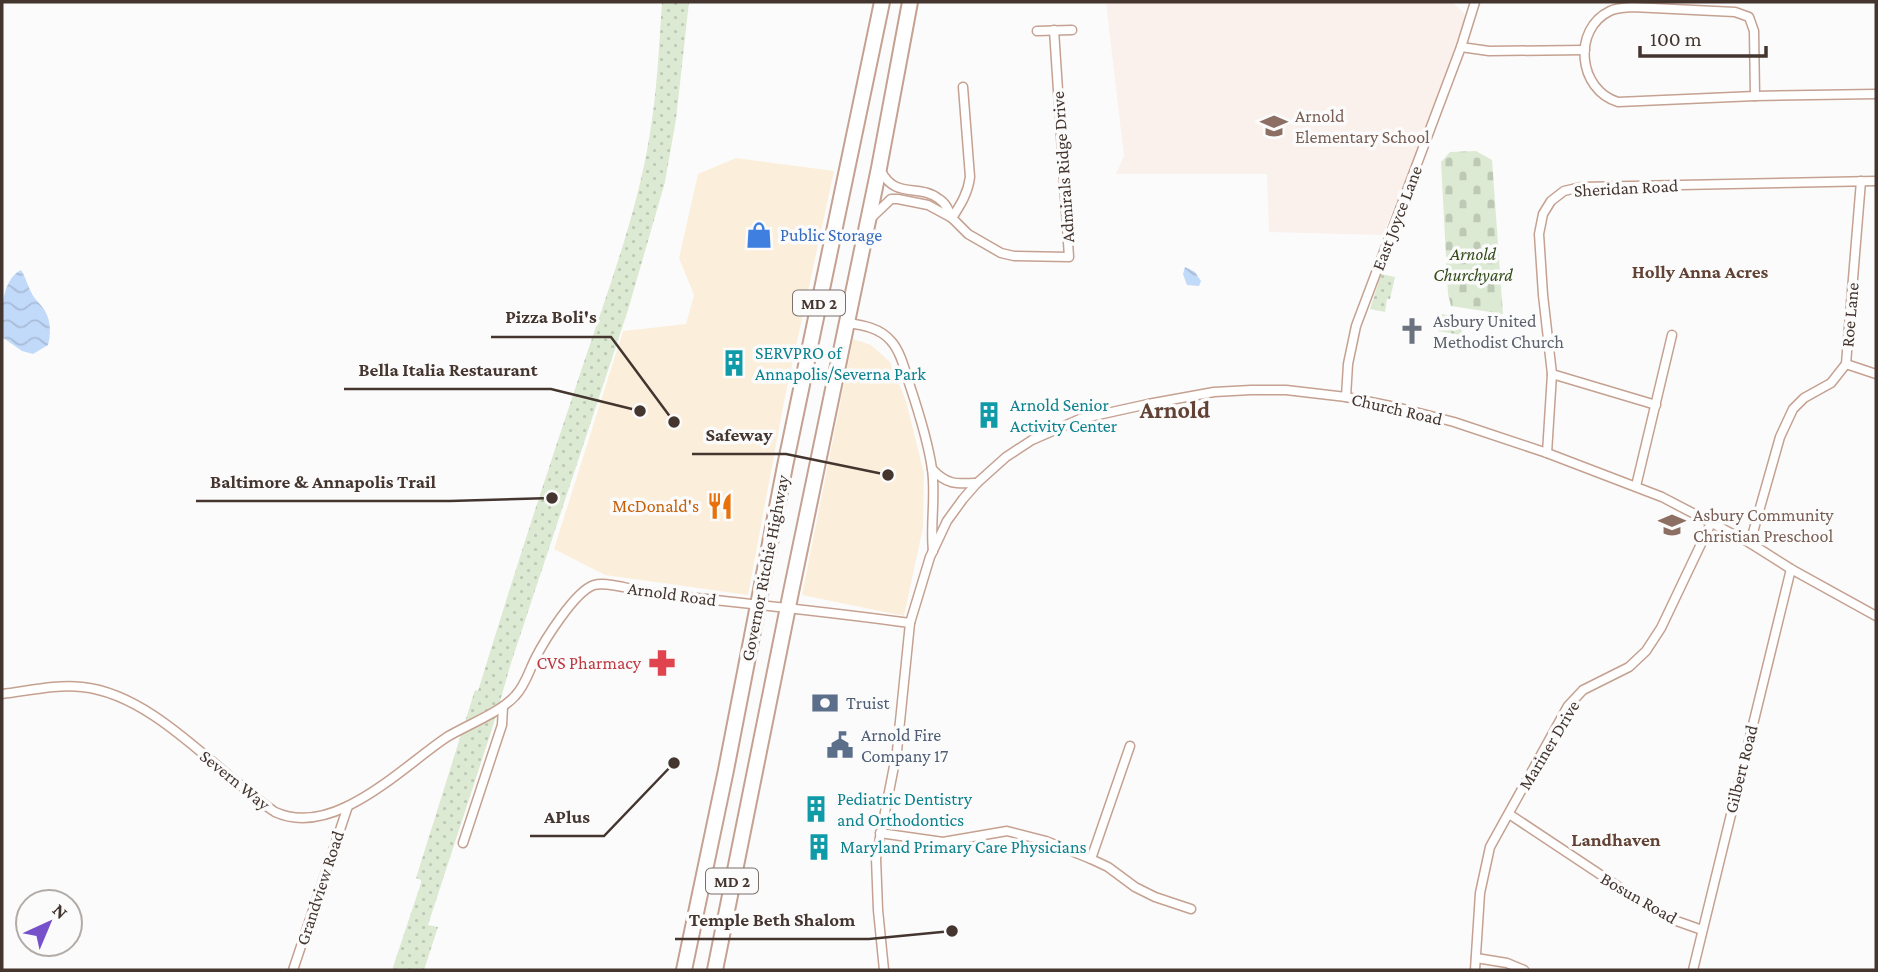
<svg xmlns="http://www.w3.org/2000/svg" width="1878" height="972" viewBox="0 0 1878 972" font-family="'Crimson Pro',serif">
  <defs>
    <pattern id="green-dots" width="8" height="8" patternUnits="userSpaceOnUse" patternTransform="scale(1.75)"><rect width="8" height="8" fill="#dcead3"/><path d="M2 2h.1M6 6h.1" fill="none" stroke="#bec9b5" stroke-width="1.8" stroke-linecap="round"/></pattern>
    <pattern id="cemetery-stones" width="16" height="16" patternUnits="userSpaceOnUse" patternTransform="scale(1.75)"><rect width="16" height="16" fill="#dcead3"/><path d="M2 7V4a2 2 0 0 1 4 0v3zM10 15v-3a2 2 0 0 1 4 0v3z" fill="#bec9b5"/></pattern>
    <pattern id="water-waves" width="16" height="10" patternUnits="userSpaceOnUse" patternTransform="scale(1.75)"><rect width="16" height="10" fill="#c2dafa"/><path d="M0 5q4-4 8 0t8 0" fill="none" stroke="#a8bcd7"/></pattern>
  </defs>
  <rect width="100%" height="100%" fill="#fbfbfb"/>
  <g fill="#fbefdb">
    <polygon points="736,158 834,171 784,402 748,595 605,575 554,549 623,331 686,324 694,295 679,258 698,174"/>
    <polygon points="853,339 871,345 890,362 906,401 924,474 923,527 904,616 802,595"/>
  </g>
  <polygon fill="#faf0ec" points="1106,2 1452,2 1470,19 1383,235 1269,232 1267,174 1116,174 1124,156"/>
  <g fill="url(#green-dots)">
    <path d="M662 2H689L676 119 665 182 628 310 511 663 492 729 428 925 438 927 424 970H392L421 883V880L416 878 475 690 478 691C511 583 546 475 582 368 607 293 636 217 649 139 657 94 659 47 662 2Z"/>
    <polygon points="1381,274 1395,277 1390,299 1387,299 1385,312 1370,309"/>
    <polygon points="1441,314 1464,318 1461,335 1438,331"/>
  </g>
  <polygon fill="url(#cemetery-stones)" points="1476,151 1492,160 1503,314 1451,306 1448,294 1441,162 1450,152"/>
  <g fill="url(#water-waves)">
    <polygon points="1185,267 1195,272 1201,281 1199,286 1187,285 1183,274"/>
    <path d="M21 270C26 278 27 284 31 292 34 299 41 304 45 311 51 321 51 334 48 345L33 354 22 351 2 337C2 314 0 281 21 270Z"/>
  </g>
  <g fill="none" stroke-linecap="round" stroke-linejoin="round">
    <defs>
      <g id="street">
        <path d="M1632 7 1735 12 1749 17 1754 31 1755 96 1618 102C1578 90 1572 29 1610 11 1616 8 1624 8 1632 7Z"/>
        <polyline points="1037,31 1072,30"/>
        <polyline points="1461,47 1489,51 1585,50"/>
        <polyline points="1755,96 1876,94"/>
        <path d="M881 171C896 200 919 183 939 199 946 203 949 211 952 218"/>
        <path d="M952 218C961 204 968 193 970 177L963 87"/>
        <polyline points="870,219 891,199 898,199 928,205 952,218 968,234 1001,253 1014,256 1069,257 1054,30"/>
        <path d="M847 323C863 325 880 328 891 341 901 352 905 371 910 386 919 413 928 441 932 469 936 496 930 524 933 551"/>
        <polyline points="1846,364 1876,374"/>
        <polyline points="1552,374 1656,405"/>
        <polyline points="1346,397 1348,364 1356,326 1461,47 1475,2"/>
        <polyline points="1547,453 1552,374 1543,295 1539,234 1543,214 1551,201 1564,191 1581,187 1876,181"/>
        <path d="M932 469C947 485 956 484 977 483"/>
        <polyline points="1636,486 1672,335"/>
        <polyline points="1750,543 1780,437 1793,409 1804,398 1831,383 1846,364 1861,181"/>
        <path d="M2 694C28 691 56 684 82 687 154 694 218 774 275 812 334 839 402 767 447 737 467 725 501 712 515 696 525 686 529 671 535 659 544 641 575 591 594 585 608 581 636 591 652 593 738 603 824 611 910 623"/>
        <polyline points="1509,814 1646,905 1671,919 1702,930"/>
        <polyline points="880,833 943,842 1007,831 1046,841 1091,859 1108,867 1135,887 1155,897 1191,909"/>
        <polyline points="463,843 502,725 503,707"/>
        <polyline points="1091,859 1130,746"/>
        <polyline points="1476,958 1507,963 1524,970"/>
        <polyline points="293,970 348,806"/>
        <polyline points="884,970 878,910 876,858 897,751 910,623 930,557 947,521 963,499 977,483 1006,457 1032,440 1080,419 1148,404 1214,392 1251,390 1286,390 1346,397 1400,408 1454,422 1547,453 1662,497 1750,543 1791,569 1876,616"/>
        <polyline points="1475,970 1480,893 1490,847 1568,706 1583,690 1629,667 1646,651 1661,628 1711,523"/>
        <polyline points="1693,970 1791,569"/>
      </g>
      <g id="highway">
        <polyline points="684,970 726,770 785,466 882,2"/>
        <polyline points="715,970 791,592 879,168 910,2"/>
      </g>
    </defs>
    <use href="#street" stroke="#c5a191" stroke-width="11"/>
    <use href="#highway" stroke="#c5a191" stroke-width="18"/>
    <use href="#street" stroke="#fff" stroke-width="8"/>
    <use href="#highway" stroke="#fff" stroke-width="14"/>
  </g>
  <defs>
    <symbol id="school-bare" viewBox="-9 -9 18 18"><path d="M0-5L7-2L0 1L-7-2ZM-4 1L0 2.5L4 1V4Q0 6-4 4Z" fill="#8d6e63" stroke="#fbfbfb" stroke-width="2.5" paint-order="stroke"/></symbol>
    <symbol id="shop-bare" viewBox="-9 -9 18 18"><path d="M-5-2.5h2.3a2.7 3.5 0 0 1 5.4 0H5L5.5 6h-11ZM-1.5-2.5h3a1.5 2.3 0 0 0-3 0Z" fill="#3f7fe0" stroke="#fbfbfb" stroke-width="2.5" paint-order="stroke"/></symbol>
    <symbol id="church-bare" viewBox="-9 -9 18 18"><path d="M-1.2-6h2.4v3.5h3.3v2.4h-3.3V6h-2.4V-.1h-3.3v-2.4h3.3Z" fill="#6b7280" stroke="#fbfbfb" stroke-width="2.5" paint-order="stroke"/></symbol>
    <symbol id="building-bare" viewBox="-9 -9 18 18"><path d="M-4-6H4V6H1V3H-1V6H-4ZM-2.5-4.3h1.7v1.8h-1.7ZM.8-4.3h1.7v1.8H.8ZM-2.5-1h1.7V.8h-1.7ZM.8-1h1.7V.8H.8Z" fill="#0f9aa8" stroke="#fbfbfb" stroke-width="2.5" paint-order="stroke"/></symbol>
    <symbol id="restaurant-bare" viewBox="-9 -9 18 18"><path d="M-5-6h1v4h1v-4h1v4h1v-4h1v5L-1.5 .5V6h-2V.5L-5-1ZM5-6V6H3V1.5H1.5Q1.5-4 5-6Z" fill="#e8710a" stroke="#fbfbfb" stroke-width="2.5" paint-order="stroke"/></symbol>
    <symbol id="pharmacy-bare" viewBox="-9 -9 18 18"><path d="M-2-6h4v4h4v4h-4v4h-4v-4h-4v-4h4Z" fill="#e0444e" stroke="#fbfbfb" stroke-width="2.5" paint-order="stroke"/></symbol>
    <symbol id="bank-bare" viewBox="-9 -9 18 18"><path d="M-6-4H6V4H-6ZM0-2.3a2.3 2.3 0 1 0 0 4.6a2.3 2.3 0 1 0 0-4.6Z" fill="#5c6f8a" stroke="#fbfbfb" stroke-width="2.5" paint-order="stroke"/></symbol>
    <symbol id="civic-bare" viewBox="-9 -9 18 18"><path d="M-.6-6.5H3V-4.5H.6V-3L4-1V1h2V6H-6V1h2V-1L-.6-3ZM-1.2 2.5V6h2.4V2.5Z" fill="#5c6f8a" stroke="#fbfbfb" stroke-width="2.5" paint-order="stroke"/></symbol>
  </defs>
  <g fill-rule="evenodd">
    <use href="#school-bare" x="1255" y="107" width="38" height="38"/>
    <use href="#shop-bare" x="740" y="216" width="38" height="38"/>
    <use href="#church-bare" x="1393" y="312" width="38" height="38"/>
    <use href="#building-bare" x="715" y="344" width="38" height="38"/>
    <use href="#building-bare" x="970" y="396" width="38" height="38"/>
    <use href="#restaurant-bare" x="701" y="487" width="38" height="38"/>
    <use href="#school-bare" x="1653" y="506" width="38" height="38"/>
    <use href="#pharmacy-bare" x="643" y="644" width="38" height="38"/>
    <use href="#bank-bare" x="806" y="684" width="38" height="38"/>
    <use href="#civic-bare" x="821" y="726" width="38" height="38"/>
    <use href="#building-bare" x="797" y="790" width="38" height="38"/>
    <use href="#building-bare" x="800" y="828" width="38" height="38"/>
  </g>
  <g text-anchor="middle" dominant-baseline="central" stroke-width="7" stroke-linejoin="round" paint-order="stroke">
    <g fill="#fbfbfb" stroke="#7b706c" stroke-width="2">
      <rect x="793" y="290.5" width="52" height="25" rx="5"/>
      <rect x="706" y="868.5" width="52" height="25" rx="5"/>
    </g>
    <g font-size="16" font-weight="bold" fill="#44352f">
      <text x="819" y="303">MD 2</text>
      <text x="732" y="881">MD 2</text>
    </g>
    <g font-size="18" fill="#785e54" stroke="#fbfbfb" text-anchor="start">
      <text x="1295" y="116">Arnold<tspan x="1295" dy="21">Elementary School</tspan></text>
      <text x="1693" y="515">Asbury Community<tspan x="1693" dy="21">Christian Preschool</tspan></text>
    </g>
    <g font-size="18" fill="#44352f" stroke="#fbfbfb">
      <text transform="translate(1063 167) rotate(-94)">Admirals Ridge Drive</text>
      <text transform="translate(1626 188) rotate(-3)">Sheridan Road</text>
      <text transform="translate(1397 218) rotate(-69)">East Joyce Lane</text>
      <text transform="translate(1850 315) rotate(-85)">Roe Lane</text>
      <text transform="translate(1397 409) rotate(13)">Church Road</text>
      <text transform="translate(765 568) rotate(-79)">Governor Ritchie Highway</text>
      <text transform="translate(672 594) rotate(8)">Arnold Road</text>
      <text transform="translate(1549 745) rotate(-59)">Mariner Drive</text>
      <text transform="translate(1741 769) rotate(-76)">Gilbert Road</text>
      <text transform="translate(235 780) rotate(39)">Severn Way</text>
      <text transform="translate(320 888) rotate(-72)">Grandview Road</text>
      <text transform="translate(1639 898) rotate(30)">Bosun Road</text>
    </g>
    <g font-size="18" fill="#366cbe" stroke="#fbfbfb" text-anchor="start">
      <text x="780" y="235">Public Storage</text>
    </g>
    <g font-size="18" font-style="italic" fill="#324c1a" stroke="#fbfbfb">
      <text x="1473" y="254">Arnold<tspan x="1473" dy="21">Churchyard</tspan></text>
    </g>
    <g font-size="18" fill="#5b616d" stroke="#fbfbfb" text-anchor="start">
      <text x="1433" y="321">Asbury United<tspan x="1433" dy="21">Methodist Church</tspan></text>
    </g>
    <g font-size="18" fill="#0d838f" stroke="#fbfbfb" text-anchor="start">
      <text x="755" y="353">SERVPRO of<tspan x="755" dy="21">Annapolis/Severna Park</tspan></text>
      <text x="1010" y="405">Arnold Senior<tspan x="1010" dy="21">Activity Center</tspan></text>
      <text x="837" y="799">Pediatric Dentistry<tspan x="837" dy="21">and Orthodontics</tspan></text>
      <text x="840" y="847">Maryland Primary Care Physicians</text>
    </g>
    <g font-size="18" fill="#c56008" stroke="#fbfbfb" text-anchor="end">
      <text x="699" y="506">McDonald's</text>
    </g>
    <g font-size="18" fill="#be3a42" stroke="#fbfbfb" text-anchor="end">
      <text x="641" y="663">CVS Pharmacy</text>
    </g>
    <g font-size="18" fill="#4e5e75" stroke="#fbfbfb" text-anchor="start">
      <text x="846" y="703">Truist</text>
      <text x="861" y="735">Arnold Fire<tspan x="861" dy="21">Company 17</tspan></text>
    </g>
    <g font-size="19" font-weight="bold" fill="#614235" stroke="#fbfbfb">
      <text x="1700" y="271">Holly Anna Acres</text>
      <text x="1616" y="839">Landhaven</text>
    </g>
    <g font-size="24" font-weight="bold" fill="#614235" stroke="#fbfbfb">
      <text x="1175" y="409">Arnold</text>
    </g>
  </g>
  <path fill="none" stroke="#44352f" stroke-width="2.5" d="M674 422L611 337H491M640 411L551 389H344M888 475L786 454H692M552 498L450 501H196M674 763L604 836H530M952 931L869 939H675"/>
  <g fill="#44352f" stroke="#fbfbfb" stroke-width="2.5">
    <circle cx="674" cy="422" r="7"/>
    <circle cx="640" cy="411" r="7"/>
    <circle cx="888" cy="475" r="7"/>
    <circle cx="552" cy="498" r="7"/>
    <circle cx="674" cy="763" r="7"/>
    <circle cx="952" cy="931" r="7"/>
  </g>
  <g font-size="19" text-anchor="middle" font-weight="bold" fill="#44352f" stroke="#fbfbfb" stroke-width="7" stroke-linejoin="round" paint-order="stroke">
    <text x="551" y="323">Pizza Boli's</text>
    <text x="448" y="376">Bella Italia Restaurant</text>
    <text x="739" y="441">Safeway</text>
    <text x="323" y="488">Baltimore &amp; Annapolis Trail</text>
    <text x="567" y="823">APlus</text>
    <text x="772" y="926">Temple Beth Shalom</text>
  </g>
  <rect width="1878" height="972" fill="none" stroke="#44352f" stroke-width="7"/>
  <g transform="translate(49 923) rotate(44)"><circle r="33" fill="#fbfbfb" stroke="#b2aca9" stroke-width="2"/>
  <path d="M0-5L12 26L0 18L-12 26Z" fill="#7651ca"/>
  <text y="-10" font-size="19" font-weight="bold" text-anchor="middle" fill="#44352f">N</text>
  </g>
  <path d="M1640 46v10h126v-10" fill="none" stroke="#44352f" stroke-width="3.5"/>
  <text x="1650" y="46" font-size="21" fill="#44352f" stroke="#fbfbfb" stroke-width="5" paint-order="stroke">100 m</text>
</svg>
